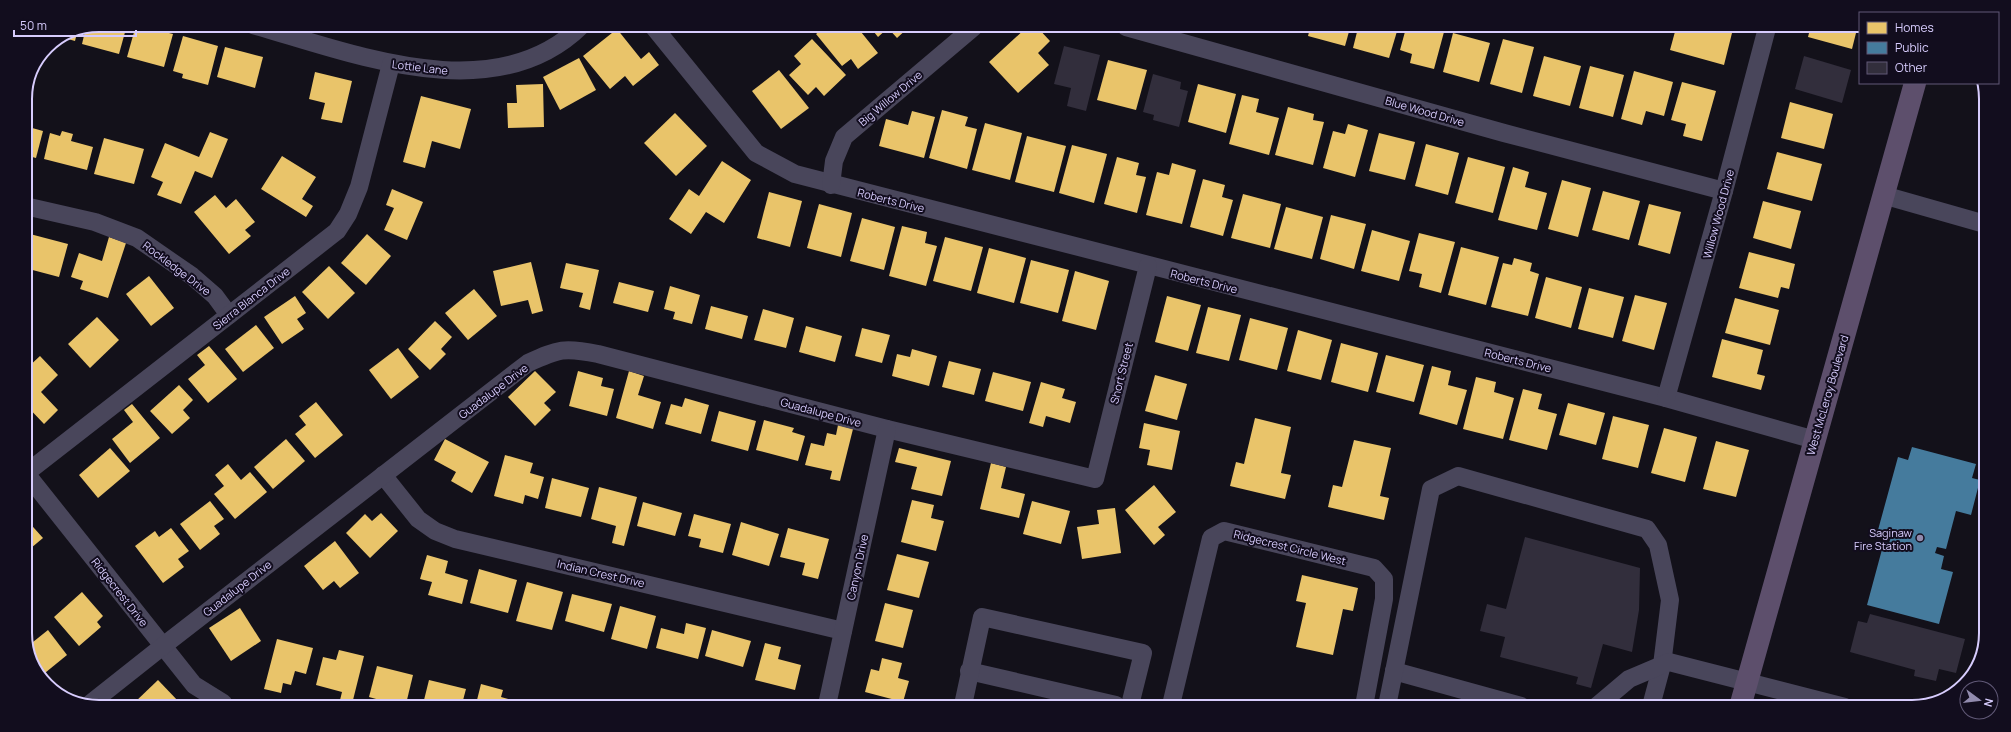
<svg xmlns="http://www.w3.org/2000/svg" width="2011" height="732" viewBox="0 0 2011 732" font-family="Manrope,sans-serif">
  <rect width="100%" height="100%" fill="#13111a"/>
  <g fill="#e9c46a">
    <polygon points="99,25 127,25 119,54 82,44 86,27"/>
    <polygon points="136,25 173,34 164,67 127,57"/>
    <polygon points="825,27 857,27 878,53 858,69 851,59 842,66 816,34"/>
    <polygon points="870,27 909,27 897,38 888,28 878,37"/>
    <polygon points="1027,27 1037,27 1050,41 1038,53 1049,65 1018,93 989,62"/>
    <polygon points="1273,27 1288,27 1287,32"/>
    <polygon points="1310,28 1350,28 1345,46 1308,36"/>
    <polygon points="1358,28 1398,28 1389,58 1353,48"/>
    <polygon points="1406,28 1433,28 1444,32 1434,69 1410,63 1412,54 1400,50"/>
    <polygon points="1676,28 1733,29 1724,65 1670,50"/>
    <polygon points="78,29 75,41 61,37 71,31"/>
    <polygon points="617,29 641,59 649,52 659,65 633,86 625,76 610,89 583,56"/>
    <polygon points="1810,29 1857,29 1852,49 1808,37"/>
    <polygon points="1453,33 1490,43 1479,82 1443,72"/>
    <polygon points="183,36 218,46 208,85 182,78 183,74 173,71"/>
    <polygon points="812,39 846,75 824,96 816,87 808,95 789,75 801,64 794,56"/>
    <polygon points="1503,39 1534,47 1522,93 1490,84"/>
    <polygon points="225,47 263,57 255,88 217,77"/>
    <polygon points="1544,56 1581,66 1570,106 1533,96"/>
    <polygon points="579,58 596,90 560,110 543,77"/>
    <polygon points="1108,60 1147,70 1136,110 1097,100"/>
    <polygon points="1590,66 1624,75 1613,117 1579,108"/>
    <polygon points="779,70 809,108 781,129 752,91"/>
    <polygon points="1634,71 1673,82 1664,116 1646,111 1642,125 1621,119"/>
    <polygon points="315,72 352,81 342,123 321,119 325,103 309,99"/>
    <polygon points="1682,82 1716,91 1702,141 1683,136 1686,124 1671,120"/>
    <polygon points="543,84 544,127 508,128 507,103 517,103 516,85"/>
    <polygon points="1198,84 1236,94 1226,133 1188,122"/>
    <polygon points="1242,95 1259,99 1256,112 1279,118 1269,155 1229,144"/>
    <polygon points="421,96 471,109 460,149 432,141 425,168 403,162"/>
    <polygon points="1790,102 1833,114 1824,149 1781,138"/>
    <polygon points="1288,107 1314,114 1313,120 1324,122 1313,165 1275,155"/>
    <polygon points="942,110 968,117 965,126 977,129 967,169 929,158"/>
    <polygon points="912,111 935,117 924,158 879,146 886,119 908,125"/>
    <polygon points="675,113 707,146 676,176 644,143"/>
    <polygon points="985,123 1022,133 1010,180 972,170"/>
    <polygon points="1348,124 1368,130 1355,177 1323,168 1333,131 1345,134"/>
    <polygon points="25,126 43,131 36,158 25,155"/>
    <polygon points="62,131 73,134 71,141 93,147 87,170 44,159 50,133 60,136"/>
    <polygon points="210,132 228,139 212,178 195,171 181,204 157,195 163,182 151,177 165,143 199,157"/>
    <polygon points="1379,133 1415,142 1405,180 1369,171"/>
    <polygon points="1027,136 1066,146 1054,192 1015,182"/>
    <polygon points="104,138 144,149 134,184 94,174"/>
    <polygon points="1426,144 1459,153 1448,195 1415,186"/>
    <polygon points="1072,145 1107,154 1094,203 1059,193"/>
    <polygon points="1777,152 1822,164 1812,201 1767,189"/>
    <polygon points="282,156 316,177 302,199 313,206 306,217 261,189"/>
    <polygon points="1117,157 1139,163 1136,175 1146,177 1137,213 1104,204"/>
    <polygon points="1468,157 1505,167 1493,213 1455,203"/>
    <polygon points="722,161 751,180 724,223 706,212 691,234 669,219 689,189 699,196"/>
    <polygon points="1172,163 1196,170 1182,224 1146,215 1157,172 1169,175"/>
    <polygon points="1513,167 1529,172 1525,187 1547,193 1537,230 1498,220"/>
    <polygon points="1203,179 1225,185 1222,197 1233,200 1223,236 1190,227"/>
    <polygon points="1562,180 1591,188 1578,237 1548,229"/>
    <polygon points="392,189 423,202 407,240 384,230 394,208 386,205"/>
    <polygon points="1603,191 1640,201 1629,240 1592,230"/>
    <polygon points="769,192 802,201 790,247 757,238"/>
    <polygon points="1243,194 1281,204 1270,248 1231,238"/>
    <polygon points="215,195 226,208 236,199 255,222 245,230 251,236 229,254 194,212"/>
    <polygon points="1763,201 1801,211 1791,249 1753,238"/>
    <polygon points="819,204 852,213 841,257 807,248"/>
    <polygon points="1649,204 1681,212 1670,254 1638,245"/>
    <polygon points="1286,207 1323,217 1312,259 1274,249"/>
    <polygon points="1331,215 1366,224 1354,269 1320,259"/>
    <polygon points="862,218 895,227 884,270 850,261"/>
    <polygon points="902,226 927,232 925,243 937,246 926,286 889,276"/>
    <polygon points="1372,230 1410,241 1399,281 1361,271"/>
    <polygon points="1419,233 1455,242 1441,293 1419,287 1422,274 1409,271"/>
    <polygon points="30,234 68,244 59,277 25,268 25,251"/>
    <polygon points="367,234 391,256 366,285 341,263"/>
    <polygon points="109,237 126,243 108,298 80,289 83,281 71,277 79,253 102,261"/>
    <polygon points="945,237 983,247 971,291 933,281"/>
    <polygon points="1461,247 1499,257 1486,305 1448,295"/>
    <polygon points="989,248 1026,258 1014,303 977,293"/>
    <polygon points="1749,252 1795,264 1789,289 1781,287 1778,298 1739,288"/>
    <polygon points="1514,258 1532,263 1530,271 1539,274 1528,316 1491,307 1503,263 1512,265"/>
    <polygon points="1031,260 1069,270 1058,313 1020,303"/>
    <polygon points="531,262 543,311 532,314 528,300 501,306 493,271"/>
    <polygon points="566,263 599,270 590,310 579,307 583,293 560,288"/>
    <polygon points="329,266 355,293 328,319 302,292"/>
    <polygon points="1075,271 1109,281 1096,330 1062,321"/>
    <polygon points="149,276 174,308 151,326 126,294"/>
    <polygon points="1546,277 1582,287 1571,328 1535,318"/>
    <polygon points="619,282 654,291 648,312 613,303"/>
    <polygon points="670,286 700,295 692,324 673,319 675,312 664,309"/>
    <polygon points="1589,288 1624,297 1613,338 1578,329"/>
    <polygon points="474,289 497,316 468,340 445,313"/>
    <polygon points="1635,295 1667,303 1654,350 1622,341"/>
    <polygon points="295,296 306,313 297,319 304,329 282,344 264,317"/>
    <polygon points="1167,296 1201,305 1188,351 1155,342"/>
    <polygon points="1735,298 1779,310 1770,345 1725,333"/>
    <polygon points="711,306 748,316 742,339 705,329"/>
    <polygon points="1208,307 1241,315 1229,361 1196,353"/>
    <polygon points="763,309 794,318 786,348 754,340"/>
    <polygon points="97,317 119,340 90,368 68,344"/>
    <polygon points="1250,318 1288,328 1277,370 1239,360"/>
    <polygon points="435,321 452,337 441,349 446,354 430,370 408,349"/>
    <polygon points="256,325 274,348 243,372 225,349"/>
    <polygon points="806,326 842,336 835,362 799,352"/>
    <polygon points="862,328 890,335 882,363 855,356"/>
    <polygon points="1298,330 1332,340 1321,380 1287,371"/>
    <polygon points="1722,339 1763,350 1757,374 1765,376 1761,390 1712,377"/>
    <polygon points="1341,343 1378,353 1368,392 1331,382"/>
    <polygon points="209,346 237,379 208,403 188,379 205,365 197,355"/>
    <polygon points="398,348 419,377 391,399 369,370"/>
    <polygon points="912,349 937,356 929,386 892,376 897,354 910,357"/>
    <polygon points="1386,355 1424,365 1414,402 1376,392"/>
    <polygon points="40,356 58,375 41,392 58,410 44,424 25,404 25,370"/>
    <polygon points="949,361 981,369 974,395 942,387"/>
    <polygon points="1432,366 1451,371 1448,385 1467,390 1457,425 1419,414"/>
    <polygon points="535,371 556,392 544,403 551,410 535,426 508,397"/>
    <polygon points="578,371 603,378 601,386 614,389 607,416 569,406"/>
    <polygon points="629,371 644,376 638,395 661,402 653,429 616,418"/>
    <polygon points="993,372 1031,382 1023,411 985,401"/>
    <polygon points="1155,375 1187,384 1177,420 1145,411"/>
    <polygon points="1476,377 1496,382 1494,392 1514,398 1503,439 1463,429"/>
    <polygon points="1041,382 1065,389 1062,398 1076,402 1070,423 1046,416 1043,427 1029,423"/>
    <polygon points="179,385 193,400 183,410 190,418 172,434 150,411"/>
    <polygon points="1523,389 1542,394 1538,409 1557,414 1547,450 1509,440"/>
    <polygon points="685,398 709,405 701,434 665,424 671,404 682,407"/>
    <polygon points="316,402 343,435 315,458 295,434 306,425 299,416"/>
    <polygon points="1568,403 1605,413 1596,445 1559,435"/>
    <polygon points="132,404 160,438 130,463 112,439 133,422 124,410"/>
    <polygon points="719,411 756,421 748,451 711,441"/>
    <polygon points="1613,416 1649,425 1638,468 1602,459"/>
    <polygon points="1255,418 1291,427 1281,473 1291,475 1285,499 1230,486 1236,462 1244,464"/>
    <polygon points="764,420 794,428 792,432 805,436 798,461 756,450"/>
    <polygon points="1144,423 1180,431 1172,470 1147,465 1150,450 1139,448"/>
    <polygon points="838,425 853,429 840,481 830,479 832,471 805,465 811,443 824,446 827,433 836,435"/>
    <polygon points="1664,428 1697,437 1685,482 1651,473"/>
    <polygon points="286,439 305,461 273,489 254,467"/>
    <polygon points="445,439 489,462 472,493 451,481 456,472 434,460"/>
    <polygon points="1354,440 1391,448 1380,496 1389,498 1384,520 1328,507 1333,485 1342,487"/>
    <polygon points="1716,441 1749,450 1736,497 1703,489"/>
    <polygon points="110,448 130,471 98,498 79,475"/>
    <polygon points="899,448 951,461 942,496 911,489 917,467 895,462"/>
    <polygon points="505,455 533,463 530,473 544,477 538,499 525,495 523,504 494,496"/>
    <polygon points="991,463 1006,467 1001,488 1025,494 1019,518 980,509"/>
    <polygon points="228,464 241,480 250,472 267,492 235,519 214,494 224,486 215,475"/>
    <polygon points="552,478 589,488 581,517 545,508"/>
    <polygon points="1154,485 1176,512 1158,527 1165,535 1154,545 1125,510"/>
    <polygon points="599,487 637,497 624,546 612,543 616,526 591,519"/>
    <polygon points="912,500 934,505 931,518 944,521 936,551 901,542"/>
    <polygon points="210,501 224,519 214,526 220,534 200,550 180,524"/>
    <polygon points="1032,501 1070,511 1061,544 1023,534"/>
    <polygon points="643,502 682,513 675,536 637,526"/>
    <polygon points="1115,508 1121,553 1082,559 1077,527 1099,524 1097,510"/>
    <polygon points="381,513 398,531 370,558 346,533 365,514 372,521"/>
    <polygon points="694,514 731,524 723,553 699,547 701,539 688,536"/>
    <polygon points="25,518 43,538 25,553"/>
    <polygon points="741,522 779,534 769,566 732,555"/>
    <polygon points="171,528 189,551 178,559 184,567 163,583 135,546 155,531 159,537"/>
    <polygon points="788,528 829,539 818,579 802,575 805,563 780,557"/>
    <polygon points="335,541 359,573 340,588 334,581 323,590 304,566"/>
    <polygon points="897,554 929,562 919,598 887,590"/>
    <polygon points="427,555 448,561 445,573 468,580 462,604 428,595 432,582 420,579"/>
    <polygon points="479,569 517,580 508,613 470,603"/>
    <polygon points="1302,575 1358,588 1353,611 1343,609 1333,655 1296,647 1306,603 1296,601"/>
    <polygon points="527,582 563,592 552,630 516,621"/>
    <polygon points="82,592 103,616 97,622 101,627 79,646 54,617"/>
    <polygon points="572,594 612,604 604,632 565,621"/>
    <polygon points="885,603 913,610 903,648 875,641"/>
    <polygon points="620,606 656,616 647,649 611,639"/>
    <polygon points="240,608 261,641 231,661 209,628"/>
    <polygon points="686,623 706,628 698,659 656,648 661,628 684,634"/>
    <polygon points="48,630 67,655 40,677 28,646"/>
    <polygon points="712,630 751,641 743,667 705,656"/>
    <polygon points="277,639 313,648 306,674 295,671 291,685 283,683 281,693 264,689"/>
    <polygon points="765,643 781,647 778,659 801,665 795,690 755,680"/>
    <polygon points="339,650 364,656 352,704 339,704 342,692 316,685 323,657 336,660"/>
    <polygon points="882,658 902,663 898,678 909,681 903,702 865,692 871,669 879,671"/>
    <polygon points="377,666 413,675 406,704 394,704 369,697"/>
    <polygon points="158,680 180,703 134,703"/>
    <polygon points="429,680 466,689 462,704 423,704"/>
    <polygon points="481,684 503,690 501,697 512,700 510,704 476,704"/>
    <polygon points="531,700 544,704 530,704"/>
  </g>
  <polygon fill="#457b9d" points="1912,447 1976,464 1972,478 1980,480 1971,515 1956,511 1946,549 1937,547 1935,553 1944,556 1941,569 1953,572 1939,624 1867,605 1884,542 1889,543 1892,534 1878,530 1898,457 1908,460"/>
  <g fill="#322e3c">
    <polygon points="1064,46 1100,55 1086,111 1067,106 1071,88 1054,84"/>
    <polygon points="1804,56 1851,70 1842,103 1795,89"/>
    <polygon points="1153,74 1181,82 1180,89 1188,91 1179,127 1153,120 1154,115 1143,112"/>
    <polygon points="1525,537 1640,568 1639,610 1632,652 1603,644 1591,688 1576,684 1578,677 1500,657 1505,637 1480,631 1487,604 1506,609"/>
    <polygon points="1870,614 1965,639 1956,673 1939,669 1936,681 1914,676 1915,670 1850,652 1858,621 1867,623"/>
  </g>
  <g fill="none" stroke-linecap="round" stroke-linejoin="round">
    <g stroke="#49465b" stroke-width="18">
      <path d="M253 25C352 53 494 111 581 26"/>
      <polyline points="653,26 756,153 795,174 1666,398 1815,440"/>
      <polyline points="1126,27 1504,133 1724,191"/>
      <polyline points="831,185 834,161 844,137 974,27"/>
      <polyline points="1883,195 1985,224"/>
      <polyline points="25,206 95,222 137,238 192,276 215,296 229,315"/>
      <polyline points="1666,398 1724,191 1767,28"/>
      <polyline points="25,472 194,685 223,703"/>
      <polyline points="25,474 337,231 348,214 359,187 391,64"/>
      <polyline points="383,475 418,519 435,531 455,539 843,631"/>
      <polyline points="969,671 1116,705"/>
      <polyline points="1394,671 1521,706"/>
      <path d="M91 703 163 646 528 363C559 349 564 347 598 354L887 429 1095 479 1148 266"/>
      <polyline points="827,705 887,429"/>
      <polyline points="963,705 982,617 1143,653 1130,705"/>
      <polyline points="1171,705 1211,538 1224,531 1374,568 1384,579 1384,599 1364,706"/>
      <polyline points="1387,706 1431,489 1458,476 1647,529 1658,545 1670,600 1662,665 1651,706"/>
      <polyline points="1597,706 1629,679 1669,662 1845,707"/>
    </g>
    <polyline stroke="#5d4f6c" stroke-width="22" points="1740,707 1915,83"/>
  </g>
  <circle fill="#928bae" stroke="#120d1e" stroke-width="1.5" cx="1920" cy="538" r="4"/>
  <g text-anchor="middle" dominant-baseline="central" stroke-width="4" stroke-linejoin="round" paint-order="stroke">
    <g font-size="11" fill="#d7ccfd" stroke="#120d1e">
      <text transform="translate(420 67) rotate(7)">Lottie Lane</text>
      <text transform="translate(890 98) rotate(-40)">Big Willow Drive</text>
      <text transform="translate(1425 111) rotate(16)">Blue Wood Drive</text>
      <text transform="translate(891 200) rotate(14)">Roberts Drive</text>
      <text transform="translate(1718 214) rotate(-75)">Willow Wood Drive</text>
      <text transform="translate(177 268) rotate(37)">Rockledge Drive</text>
      <text transform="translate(1204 281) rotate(14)">Roberts Drive</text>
      <text transform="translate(251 298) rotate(-38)">Sierra Blanca Drive</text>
      <text transform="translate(1518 360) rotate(14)">Roberts Drive</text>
      <text transform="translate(1121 373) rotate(-76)">Short Street</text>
      <text transform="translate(493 391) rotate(-37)">Guadalupe Drive</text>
      <text transform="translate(1827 395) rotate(-74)">West McLeroy Boulevard</text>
      <text transform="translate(821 412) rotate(15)">Guadalupe Drive</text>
      <text transform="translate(1290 547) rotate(14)">Ridgecrest Circle West</text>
      <text transform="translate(857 567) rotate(-78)">Canyon Drive</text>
      <text transform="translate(601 573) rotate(13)">Indian Crest Drive</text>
      <text transform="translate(237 588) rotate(-38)">Guadalupe Drive</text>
      <text transform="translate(120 592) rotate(52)">Ridgecrest Drive</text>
    </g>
    <g font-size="11" fill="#d7ccfd" stroke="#120d1e" text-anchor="end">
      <text x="1912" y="532">Saginaw<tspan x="1912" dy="13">Fire Station</tspan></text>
    </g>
  </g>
  <path d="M0 0H2011V732H0ZM99 32H1912A67 67 0 0 1 1979 99V633A67 67 0 0 1 1912 700H99A67 67 0 0 1 32 633V99A67 67 0 0 1 99 32Z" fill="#120d1e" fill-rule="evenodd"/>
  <path fill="none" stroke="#d7ccfd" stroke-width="2" d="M99 32H1912A67 67 0 0 1 1979 99V633A67 67 0 0 1 1912 700H99A67 67 0 0 1 32 633V99A67 67 0 0 1 99 32Z"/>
  <rect x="1859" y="12" width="140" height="72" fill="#120d1e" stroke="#615977"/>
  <rect x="1867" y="22" width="20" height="12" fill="#e9c46a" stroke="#615977"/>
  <text x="1895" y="32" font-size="12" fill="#d7ccfd">Homes</text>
  <rect x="1867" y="42" width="20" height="12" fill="#457b9d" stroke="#615977"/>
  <text x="1895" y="52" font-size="12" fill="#d7ccfd">Public</text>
  <rect x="1867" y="62" width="20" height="12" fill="#322e3c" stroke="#615977"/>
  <text x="1895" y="72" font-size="12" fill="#d7ccfd">Other</text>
  <g transform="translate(1979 700) rotate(105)"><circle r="19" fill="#120d1e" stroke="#615977"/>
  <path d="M0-3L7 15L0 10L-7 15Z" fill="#928bae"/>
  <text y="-6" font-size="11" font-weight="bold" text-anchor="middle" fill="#d7ccfd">N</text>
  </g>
  <path d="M14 30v6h122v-6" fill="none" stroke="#d7ccfd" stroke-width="2"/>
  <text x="20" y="30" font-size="12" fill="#d7ccfd" stroke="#120d1e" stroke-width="3" paint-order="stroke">50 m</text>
</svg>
